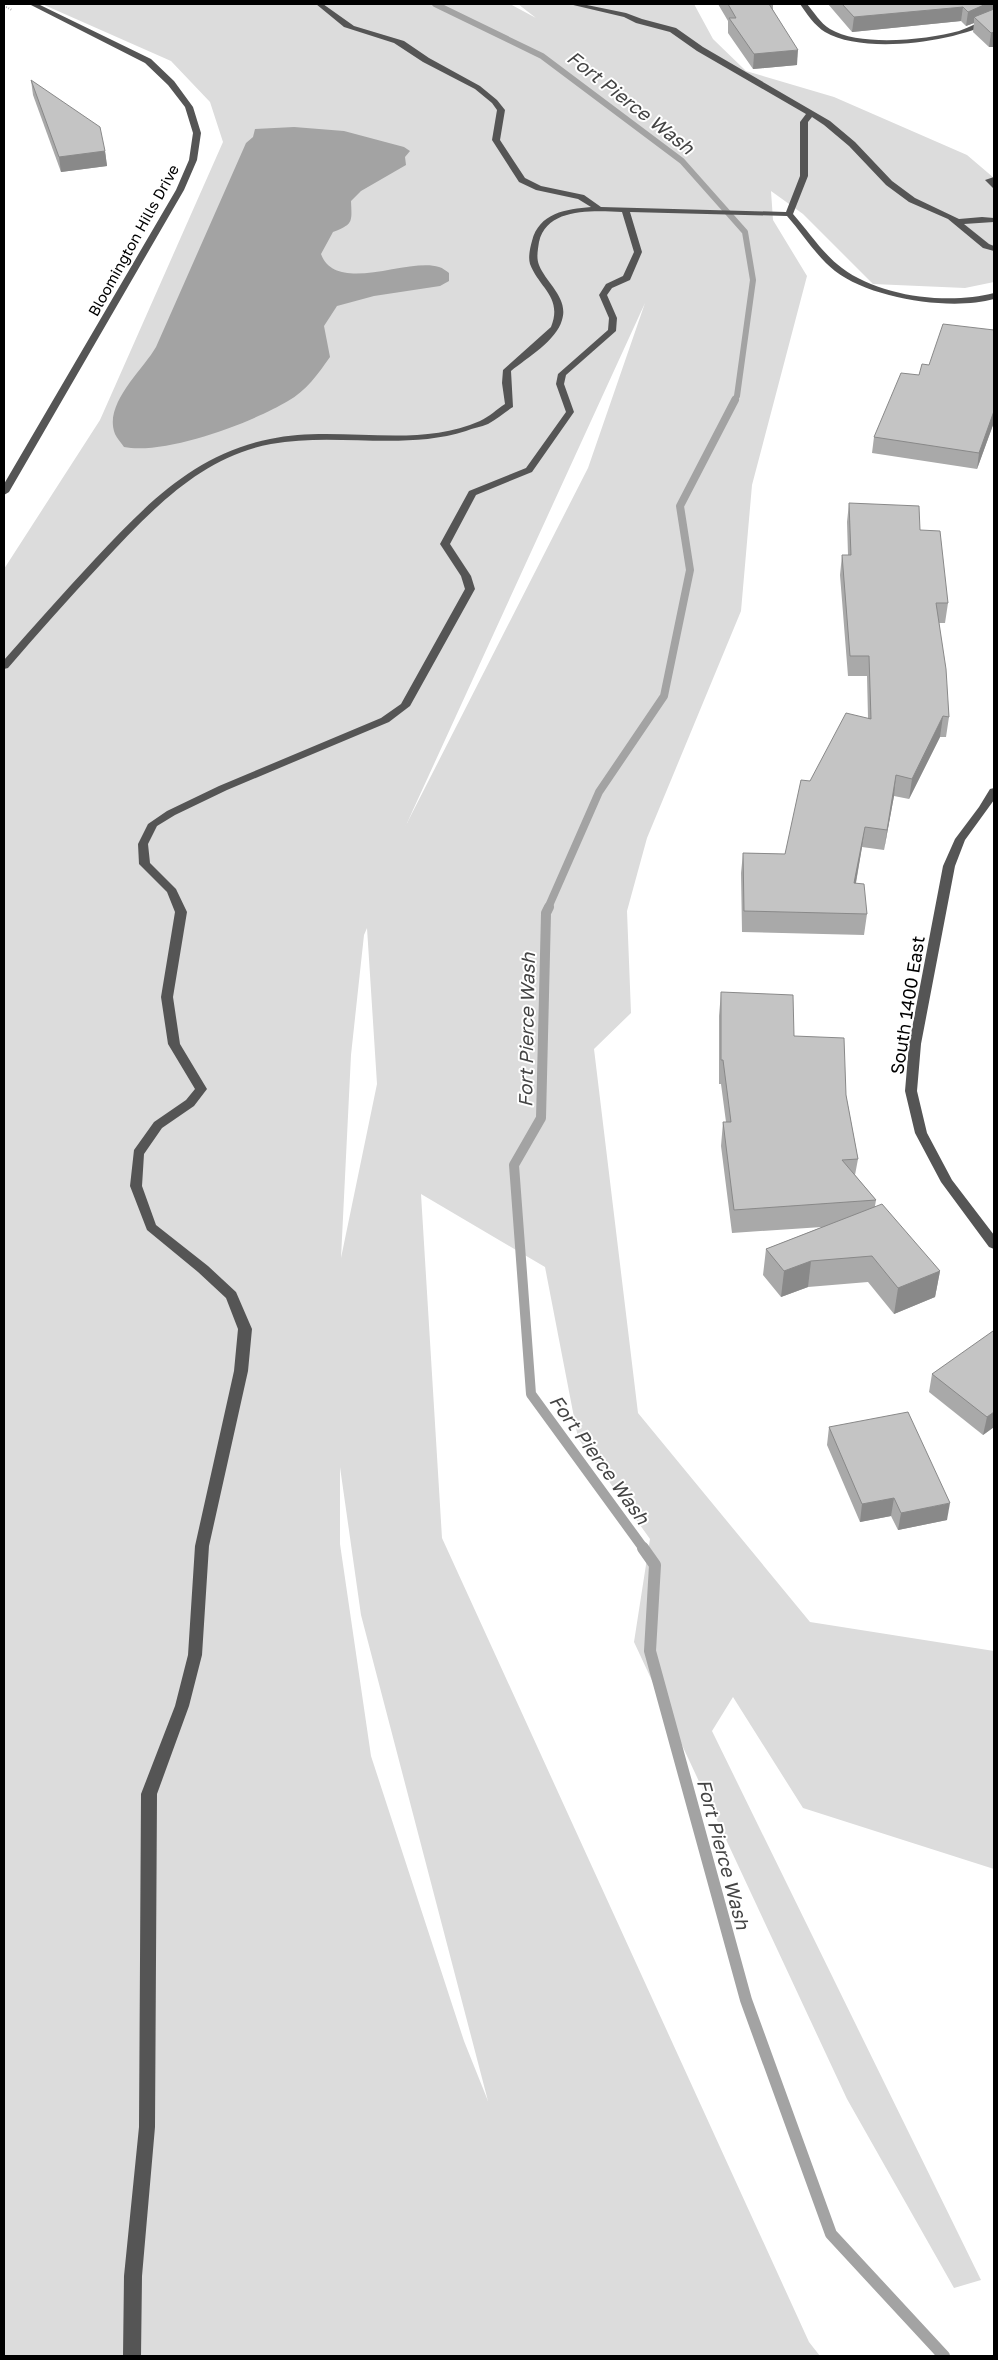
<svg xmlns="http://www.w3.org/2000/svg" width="998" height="2360" viewBox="0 0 998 2360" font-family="'Golos Text',sans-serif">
  <rect width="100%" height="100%" fill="#fff"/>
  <path fill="#dcdcdc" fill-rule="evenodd" d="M42 4H510L536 18 518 4H694L713 39 746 71 834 97 967 155 994 178V282L965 288 873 284 803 214 771 191 773 220 807 276 752 485 741 611 647 838 627 911 631 1013 594 1049 638 1413 810 1622 994 1651V1869L803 1808 733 1697 712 1731 981 2280 954 2288 847 2099 634 1642 650 1539 578 1438 545 1267 421 1194 442 1538 809 2342 820 2356H4V569L100 420 223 142 210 102 171 61ZM645 303 588 468 405 827 407 823ZM367 928 377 1084 341 1258 351 1055 364 935ZM340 1467 361 1615 488 2101 464 2041 371 1756 340 1544Z"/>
  <path fill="#a3a3a3" d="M294 127 344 131 404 147 410 151 405 157 406 165 361 191 351 201C352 223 353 224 333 232L321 254C336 295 409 257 439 267 443 268 446 271 449 273V281L440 286 374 296 337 306 324 326 330 357C318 374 306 391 288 401 251 423 166 455 124 447 121 443 117 438 115 434 103 404 143 370 156 347L246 143 253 137 255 129Z"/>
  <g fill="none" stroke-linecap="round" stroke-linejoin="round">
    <polyline stroke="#a3a3a3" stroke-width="6" points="435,4 542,56 682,161 745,232 753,280 737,396 734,401"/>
    <polyline stroke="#a3a3a3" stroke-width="8" points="548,908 599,792 664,696 690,570 680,506 735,400"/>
    <polyline stroke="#a3a3a3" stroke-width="10" points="549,907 546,913 541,1118 514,1165 531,1394 644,1549"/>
    <polyline stroke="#a3a3a3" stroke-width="12" points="643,1548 655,1565 650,1651 746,2000 831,2234 944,2356"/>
    <polyline stroke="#777" stroke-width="2" stroke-dasharray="0.5 2" stroke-linecap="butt" points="4,6 12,10"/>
    <g fill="#555" fill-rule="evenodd">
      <polygon points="29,4 38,4 151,59 174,81 193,107 201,133 197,160 184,190 9,492 4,495 4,484 176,190 189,160 193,133 185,107 168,85 145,63"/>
      <path d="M316 4H323L354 26 404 41 429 58 480 86 497 100 505 110 500 140 525 178 541 186 584 195 601 207 786 212 800 176V122L806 114 697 51 670 32 636 23 624 17 569 4H582L626 13 642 19 676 28 703 47 830 121 855 142 892 181 915 198 959 219 982 217 994 218V222L964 224 989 244 994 246V251L983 248 948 219 909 202 886 185 849 146 824 125 812 117 808 122V176L793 214C809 232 823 254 842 268 880 297 949 305 994 293V299C952 311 871 299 835 271 816 256 803 234 787 216L630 212 642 252 630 280 612 288 607 295 617 318 616 331 566 375 564 384 574 412 532 472 476 495 450 544 471 576 475 589 410 706 389 722 227 790 175 815 157 826 148 844 150 863 176 889 187 912 173 997 180 1044 207 1089 194 1106 162 1128 144 1154 142 1186 156 1225 208 1266 236 1292 252 1329 248 1371 209 1546 202 1655 189 1706 157 1794 155 2127 142 2276 141 2356H123L124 2276 139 2127 141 1794 175 1706 188 1655 195 1546 234 1371 238 1329 226 1298 198 1272 147 1230 130 1186 134 1150 154 1122 186 1100 195 1089 168 1044 161 997 175 912 167 892 139 864 138 844 148 824 167 811 219 786 381 718 401 704 465 589 461 576 440 544 469 491 526 468 566 412 556 384 558 374 608 330 609 318 599 295 606 284 623 276 634 252 622 212C594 211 547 207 539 242 538 249 536 258 539 265 546 283 569 298 562 320 556 341 528 357 511 371L513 407C505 412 497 419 488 424 481 427 473 428 466 431 403 451 335 432 271 444 199 457 149 513 101 564 69 598 38 633 8 668L4 669V660C34 626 64 592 95 559 146 505 194 454 270 439 338 424 415 450 480 421 489 417 497 409 505 404L502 383 503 370 551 327C563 297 539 288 530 264 528 257 530 248 532 241 539 213 566 209 591 207L578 199 536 190 519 182 492 140 497 110 492 103 475 89 423 62 394 43 344 27Z"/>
      <path d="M800 4H807C814 12 820 23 830 29 860 47 926 40 959 31 971 27 982 20 994 16V21C956 42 864 55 825 32 815 26 806 13 800 4Z"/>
      <polygon points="994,177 994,189 985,180"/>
      <polygon points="994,788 994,800 965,840 955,866 921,1044 917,1091 927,1133 952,1180 994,1235 994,1249 989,1247 941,1182 915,1133 905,1091 909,1044 943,866 955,839 979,807 990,789"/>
    </g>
  </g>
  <g fill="#a9a9a9">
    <polygon points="718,4 773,4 773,10 797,65 753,69 728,33 728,21"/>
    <polygon points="828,4 994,4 994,47 989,47 973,32 974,23 966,26 961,21 852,32"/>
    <polygon points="31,80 105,151 107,166 61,172 33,95"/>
    <polygon points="994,330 994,425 993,425 977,469 872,453 874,437 919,375 929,365"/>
    <polygon points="849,503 920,530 948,603 945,623 939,623 949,717 946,737 940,737 909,799 894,796 884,850 862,847 856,883 867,914 864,935 742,932 741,873 743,853 785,854 810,781 868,718 867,676 848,676 840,575 842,555 848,555 847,522"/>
    <polygon points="721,992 794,1036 846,1095 858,1159 855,1175 876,1200 875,1206 940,1271 935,1297 894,1314 868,1282 808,1287 781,1297 763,1275 766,1249 822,1227 732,1233 721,1146 723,1122 726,1122 721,1084 719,1084 719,1016"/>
    <polygon points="994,1332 994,1427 983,1435 929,1392 932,1374"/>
    <polygon points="829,1427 947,1520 898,1530 891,1516 860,1522 827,1445"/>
  </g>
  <g fill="#898989">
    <polygon points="986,4 994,4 993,14 974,17 974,23 966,26 968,12"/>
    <polygon points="963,7 961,21 852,32 854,17"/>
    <polygon points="994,32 994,47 989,47 991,33"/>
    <polygon points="798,50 797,65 753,69 754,54"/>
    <polygon points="105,151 107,166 61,172 59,157"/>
    <polygon points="994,411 993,425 977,469 979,453"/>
    <polygon points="943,716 940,737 909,799 912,779"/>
    <polygon points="896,775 894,796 884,850 887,830"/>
    <polygon points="865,827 862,847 852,904 854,883"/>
    <polygon points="811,1261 808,1287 781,1297 784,1271"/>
    <polygon points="940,1271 935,1297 894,1314 898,1288"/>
    <polygon points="994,1412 994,1427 983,1435 987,1417"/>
    <polygon points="894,1498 891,1516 860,1522 862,1504"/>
    <polygon points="950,1503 947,1520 898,1530 901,1513"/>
  </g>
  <g fill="#c4c4c4" stroke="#898989">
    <polygon points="728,4 769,4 798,50 754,54 729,18 736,18"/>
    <polygon points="842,4 986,4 968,12 963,7 854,17"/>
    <polygon points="994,9 994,32 991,33 974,17"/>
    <polygon points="31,80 100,127 105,151 59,157"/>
    <polygon points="943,324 994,330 994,411 979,453 874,437 901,373 919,375 922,364 929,365"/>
    <polygon points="849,503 919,506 920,530 940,531 948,603 936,603 946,669 949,717 943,716 912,779 896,775 887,830 865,827 854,883 864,884 867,914 744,911 743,853 785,854 801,780 810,781 846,713 871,719 869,656 850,656 842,555 851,555"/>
    <polygon points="721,992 793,995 794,1036 844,1038 846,1095 858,1159 842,1160 876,1200 734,1210 723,1122 731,1122 723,1060 721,1060"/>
    <polygon points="882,1204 940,1271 898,1288 872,1256 811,1261 784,1271 766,1249"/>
    <polygon points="993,1331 994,1332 994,1412 987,1417 932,1374"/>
    <polygon points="908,1412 950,1503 901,1513 894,1498 862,1504 829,1427"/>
  </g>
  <g text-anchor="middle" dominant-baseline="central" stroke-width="4" stroke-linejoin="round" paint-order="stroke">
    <g font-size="15" fill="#000" stroke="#fff">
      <text transform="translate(133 240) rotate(-61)">Bloomington Hills Drive</text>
    </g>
    <g font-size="18" fill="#000" stroke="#fff">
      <text transform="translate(907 1005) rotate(-81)">South 1400 East</text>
    </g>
    <g font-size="19" font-style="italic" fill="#444" stroke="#fff">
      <text transform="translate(631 102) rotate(38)">Fort Pierce Wash</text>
      <text transform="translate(526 1030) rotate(-89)">Fort Pierce Wash</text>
      <text transform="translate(600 1459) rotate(54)">Fort Pierce Wash</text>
      <text transform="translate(724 1854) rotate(75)">Fort Pierce Wash</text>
    </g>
  </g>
  <rect width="998" height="2360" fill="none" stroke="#000000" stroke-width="10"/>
</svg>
